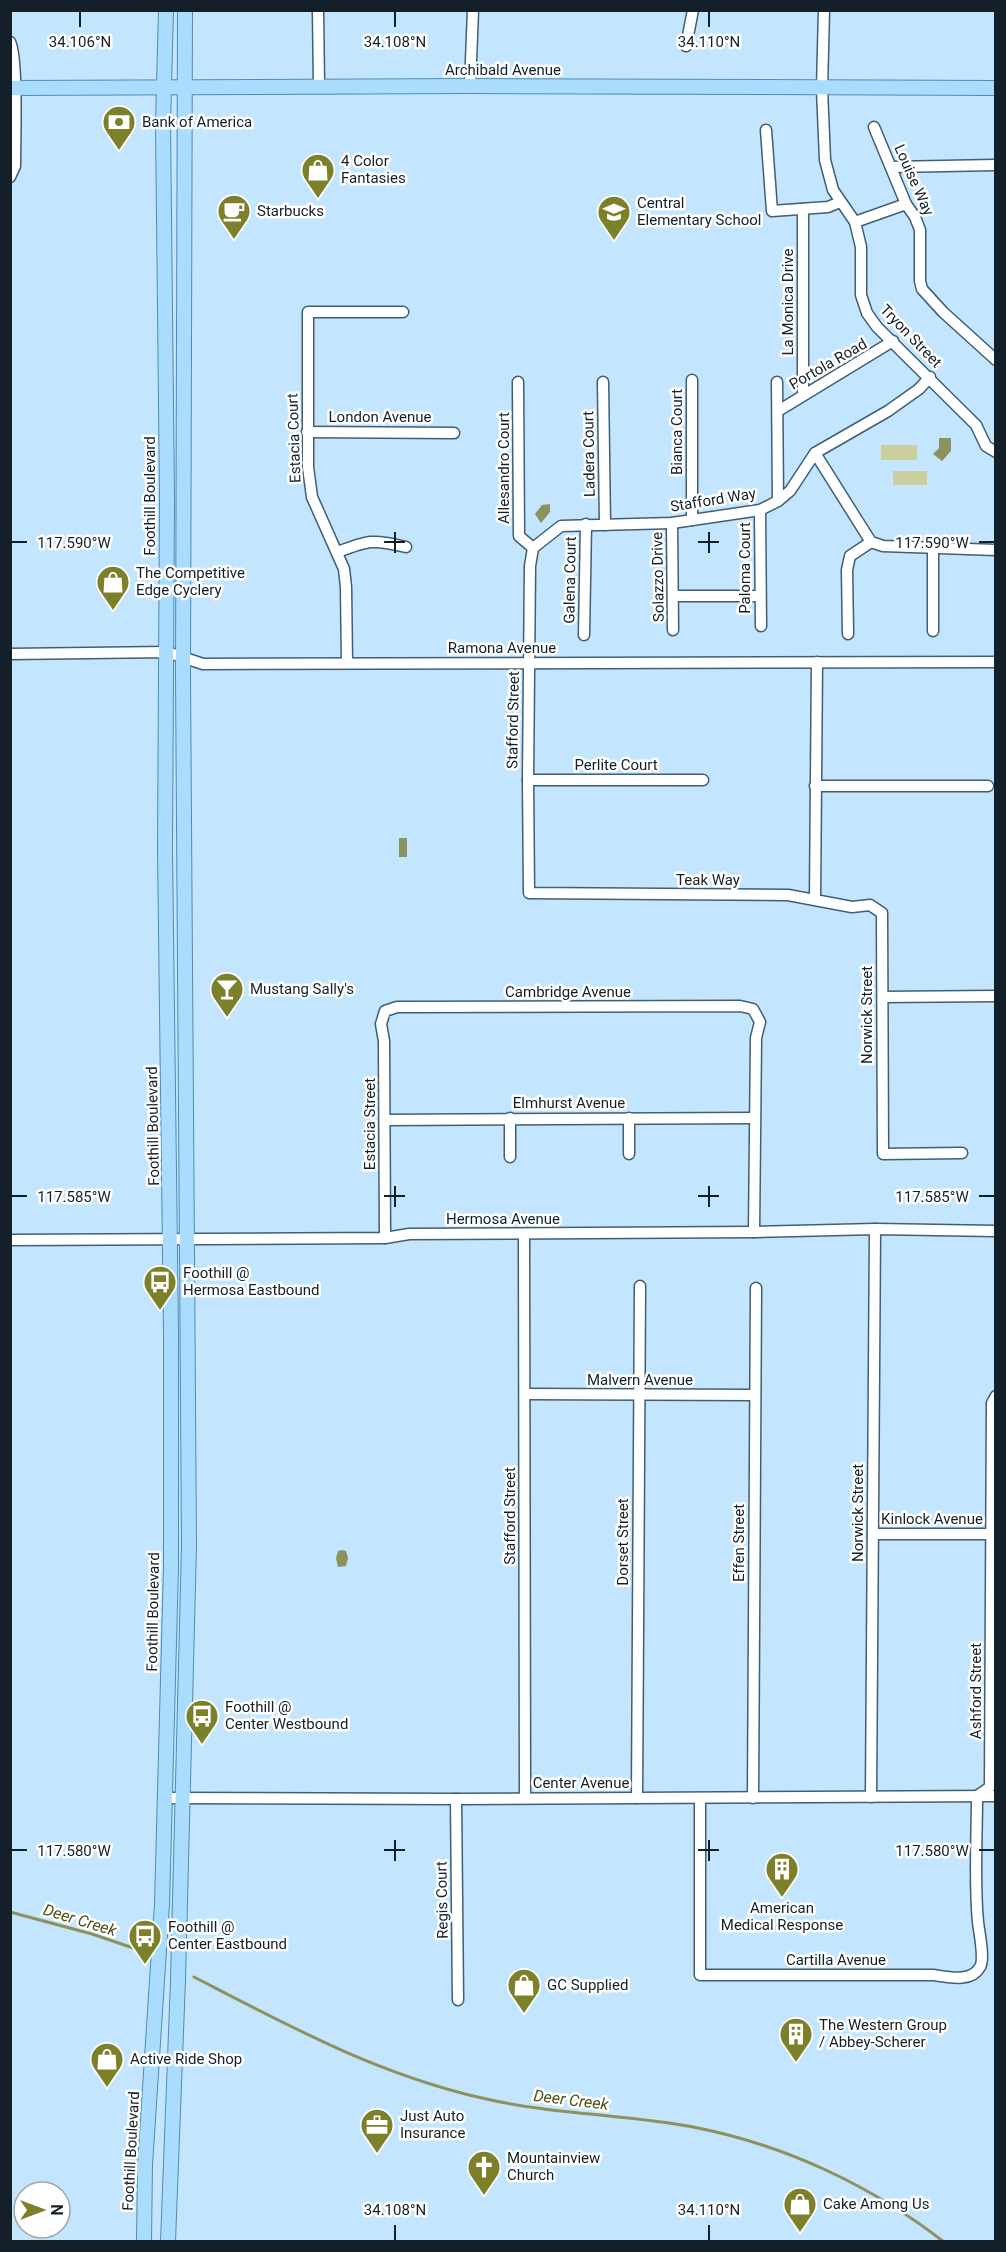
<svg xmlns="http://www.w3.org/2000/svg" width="1006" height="2252" viewBox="0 0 1006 2252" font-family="Roboto,sans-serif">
  <rect width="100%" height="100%" fill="#c3e5fe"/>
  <g fill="#cbcf9e">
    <rect x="881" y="445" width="36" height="15"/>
    <rect x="893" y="471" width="34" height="14"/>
  </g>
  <g fill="#8d915e">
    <polygon points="939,438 951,438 951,451 942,461 933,454 939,448"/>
    <polygon points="550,504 550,512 541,523 535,514 542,505"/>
    <rect x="399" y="838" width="8" height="19"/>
    <polygon points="342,1550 346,1551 348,1558 346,1566 338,1567 336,1558 338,1551"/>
  </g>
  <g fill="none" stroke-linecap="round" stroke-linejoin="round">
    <g stroke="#8d915e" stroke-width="3">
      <polyline points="10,1912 92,1934 142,1951"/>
      <path d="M194 1977C289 2026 377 2074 482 2098 553 2115 627 2114 698 2128 787 2146 872 2186 944 2242"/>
    </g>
    <defs>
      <g id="minor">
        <polyline points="318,10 319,86"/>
        <polyline points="824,10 822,89 825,160 833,190 855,222 861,247 861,295 867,313 877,327 976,425 986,446 996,452"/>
        <path d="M10 42C18 56 15 144 15 166L10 177"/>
        <polyline points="686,46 693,10"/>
        <polyline points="470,86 473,10"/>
        <polyline points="874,127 906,204 915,217 920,230 920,281 922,289 943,312 996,360"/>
        <polyline points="766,130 772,211 828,207 840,202"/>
        <polyline points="891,167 996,165"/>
        <polyline points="803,209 803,395"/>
        <polyline points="855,222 906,204"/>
        <polyline points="518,382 519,536 533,548"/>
        <polyline points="603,382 605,525"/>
        <polyline points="777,382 778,501"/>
        <polyline points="778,411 893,341"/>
        <polyline points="307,432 454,433"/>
        <polyline points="815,453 871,542 883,546 996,550"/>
        <polyline points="760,510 761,626"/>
        <polyline points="692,520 692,380"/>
        <polyline points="672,523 673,630"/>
        <polyline points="533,548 530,566 528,780 529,893 788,895 852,907 870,905 882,913 883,1154 962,1153"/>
        <polyline points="533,548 561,526 672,523 760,510 778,501 790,491 815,453 888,411 919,389 930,377"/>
        <polyline points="933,548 933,631"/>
        <path d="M338 552C368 540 374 539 406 547"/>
        <polyline points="673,596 760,596"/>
        <polyline points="848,634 847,570 850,556 871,542"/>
        <polyline points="584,635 586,524"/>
        <polyline points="10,654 167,652 203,664 996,662"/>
        <polyline points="347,663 346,587 344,569 312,497 308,467 308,312 403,312"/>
        <polyline points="528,780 703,780"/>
        <polyline points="815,786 988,786"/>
        <polyline points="815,899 817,662"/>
        <polyline points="883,997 996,996"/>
        <polyline points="629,1118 629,1154"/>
        <polyline points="385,1120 754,1118"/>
        <polyline points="510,1157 510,1118"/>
        <polyline points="524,1234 525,1798"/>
        <polyline points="385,1238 384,1041 381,1024 385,1011 397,1007 410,1007 740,1006 753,1009 760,1022 756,1038 754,1232"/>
        <polyline points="10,1240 385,1238 409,1234 754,1232 875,1229 996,1231"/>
        <polyline points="526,1394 755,1395"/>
        <polyline points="873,1534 991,1534"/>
        <polyline points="871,1797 875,1229"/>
        <polyline points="166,1798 456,1799 996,1796"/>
        <polyline points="637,1798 640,1286"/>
        <path d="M700 1798V1975H933C948 1977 971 1983 980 1967 985 1959 979 1932 978 1922 974 1881 977 1838 977 1796L990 1787 992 1403 996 1396"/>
        <polyline points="753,1798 756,1288"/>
        <polyline points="456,1799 458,2000"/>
      </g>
      <g id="major">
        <polyline points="10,88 470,86 996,88"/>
        <polyline points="144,2242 145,2165 162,1904 171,1567 171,1333 165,850 167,497 163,123 166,10"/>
        <polyline points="168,2242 178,1980 189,1546 183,676 185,10"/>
      </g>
    </defs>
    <use href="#minor" stroke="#415f74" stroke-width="13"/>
    <use href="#major" stroke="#518bb3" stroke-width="16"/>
    <use href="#minor" stroke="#fff" stroke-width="10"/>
    <use href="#major" stroke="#aadcfe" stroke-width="14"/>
  </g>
  <path fill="none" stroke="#132029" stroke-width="2" d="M80 12V27M395 12V27M709 12V27M395 532V553M709 532V553M12 542H27M384 542H405M698 542H719M979 542H994M395 1186V1207M709 1186V1207M12 1196H27M384 1196H405M698 1196H719M979 1196H994M395 1840V1861M709 1840V1861M12 1850H27M384 1850H405M698 1850H719M979 1850H994M395 2225V2240M709 2225V2240"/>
  <defs>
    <symbol id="bank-pin" viewBox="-11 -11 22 30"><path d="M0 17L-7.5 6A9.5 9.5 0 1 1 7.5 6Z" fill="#7c8029" stroke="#fff"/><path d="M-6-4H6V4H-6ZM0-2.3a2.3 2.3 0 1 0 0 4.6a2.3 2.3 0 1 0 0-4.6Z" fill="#fff"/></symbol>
    <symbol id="shop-pin" viewBox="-11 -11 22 30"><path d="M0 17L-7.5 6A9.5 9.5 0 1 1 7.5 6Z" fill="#7c8029" stroke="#fff"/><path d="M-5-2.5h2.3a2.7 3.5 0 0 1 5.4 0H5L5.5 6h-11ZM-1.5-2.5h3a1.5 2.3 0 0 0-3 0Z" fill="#fff"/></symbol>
    <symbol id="cafe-pin" viewBox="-11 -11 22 30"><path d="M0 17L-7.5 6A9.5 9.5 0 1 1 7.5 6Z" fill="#7c8029" stroke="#fff"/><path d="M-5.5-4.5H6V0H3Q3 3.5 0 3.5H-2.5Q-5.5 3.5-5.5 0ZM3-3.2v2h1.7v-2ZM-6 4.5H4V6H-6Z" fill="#fff"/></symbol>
    <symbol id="school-pin" viewBox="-11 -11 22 30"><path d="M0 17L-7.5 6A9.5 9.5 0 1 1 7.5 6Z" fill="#7c8029" stroke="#fff"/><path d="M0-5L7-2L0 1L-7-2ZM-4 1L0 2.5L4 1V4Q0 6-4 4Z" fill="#fff"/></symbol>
    <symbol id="bar-pin" viewBox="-11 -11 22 30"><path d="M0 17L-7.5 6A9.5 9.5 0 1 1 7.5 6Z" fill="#7c8029" stroke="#fff"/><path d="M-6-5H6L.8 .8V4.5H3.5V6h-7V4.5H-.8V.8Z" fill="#fff"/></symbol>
    <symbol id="bus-pin" viewBox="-11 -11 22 30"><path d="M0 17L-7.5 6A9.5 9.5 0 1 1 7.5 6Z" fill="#7c8029" stroke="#fff"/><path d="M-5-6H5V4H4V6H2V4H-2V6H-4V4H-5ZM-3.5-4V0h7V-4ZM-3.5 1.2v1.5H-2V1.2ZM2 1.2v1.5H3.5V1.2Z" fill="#fff"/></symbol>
    <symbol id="building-pin" viewBox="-11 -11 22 30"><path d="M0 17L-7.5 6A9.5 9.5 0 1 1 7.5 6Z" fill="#7c8029" stroke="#fff"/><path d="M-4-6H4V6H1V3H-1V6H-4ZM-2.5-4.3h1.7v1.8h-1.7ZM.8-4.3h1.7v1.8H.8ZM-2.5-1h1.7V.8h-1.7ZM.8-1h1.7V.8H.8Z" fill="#fff"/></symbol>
    <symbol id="office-pin" viewBox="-11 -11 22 30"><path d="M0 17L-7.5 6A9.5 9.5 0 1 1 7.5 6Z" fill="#7c8029" stroke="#fff"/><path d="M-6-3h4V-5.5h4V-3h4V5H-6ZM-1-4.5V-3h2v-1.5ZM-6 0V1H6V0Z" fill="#fff"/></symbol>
    <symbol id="church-pin" viewBox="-11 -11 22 30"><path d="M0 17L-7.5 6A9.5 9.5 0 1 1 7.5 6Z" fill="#7c8029" stroke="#fff"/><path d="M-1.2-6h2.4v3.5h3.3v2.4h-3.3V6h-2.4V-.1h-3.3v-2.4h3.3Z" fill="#fff"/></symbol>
  </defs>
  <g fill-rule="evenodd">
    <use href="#bank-pin" x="100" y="103" width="38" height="52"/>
    <use href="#shop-pin" x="299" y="151" width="38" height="52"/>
    <use href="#cafe-pin" x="215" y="192" width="38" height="52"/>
    <use href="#school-pin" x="595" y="193" width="38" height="52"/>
    <use href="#shop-pin" x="94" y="563" width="38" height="52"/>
    <use href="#bar-pin" x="208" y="970" width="38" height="52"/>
    <use href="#bus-pin" x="141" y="1263" width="38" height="52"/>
    <use href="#bus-pin" x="183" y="1697" width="38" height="52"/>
    <use href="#building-pin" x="763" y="1850" width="38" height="52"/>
    <use href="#bus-pin" x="126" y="1917" width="38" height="52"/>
    <use href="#shop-pin" x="505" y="1966" width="38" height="52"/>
    <use href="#building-pin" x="777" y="2015" width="38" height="52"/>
    <use href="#shop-pin" x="88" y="2040" width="38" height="52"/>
    <use href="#office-pin" x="358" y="2106" width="38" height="52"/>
    <use href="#church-pin" x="465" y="2148" width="38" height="52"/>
    <use href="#shop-pin" x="781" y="2185" width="38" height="52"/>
  </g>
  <g text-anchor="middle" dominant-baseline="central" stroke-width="5" stroke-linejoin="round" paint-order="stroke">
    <g font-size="15" fill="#132029" stroke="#fff">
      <text x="503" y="70">Archibald Avenue</text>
      <text transform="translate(914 180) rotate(66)">Louise Way</text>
      <text transform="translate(788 302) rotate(-90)">La Monica Drive</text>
      <text transform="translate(911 336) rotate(46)">Tryon Street</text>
      <text transform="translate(828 364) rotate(-30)">Portola Road</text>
      <text x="380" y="417">London Avenue</text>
      <text transform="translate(677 432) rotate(-90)">Bianca Court</text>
      <text transform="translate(294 438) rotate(-92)">Estacia Court</text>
      <text transform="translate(589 454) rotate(-91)">Ladera Court</text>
      <text transform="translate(504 468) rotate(-90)">Allesandro Court</text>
      <text transform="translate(150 496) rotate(-90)">Foothill Boulevard</text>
      <text transform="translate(713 500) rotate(-9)">Stafford Way</text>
      <text transform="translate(745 568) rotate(-90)">Paloma Court</text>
      <text transform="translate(658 577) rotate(-91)">Solazzo Drive</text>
      <text transform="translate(570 580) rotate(-89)">Galena Court</text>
      <text x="502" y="648">Ramona Avenue</text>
      <text transform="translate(513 720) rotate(-89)">Stafford Street</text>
      <text x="616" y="765">Perlite Court</text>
      <text x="708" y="880">Teak Way</text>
      <text x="568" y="992">Cambridge Avenue</text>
      <text transform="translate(867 1015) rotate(-90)">Norwick Street</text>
      <text x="569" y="1103">Elmhurst Avenue</text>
      <text transform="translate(370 1124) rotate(-90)">Estacia Street</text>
      <text transform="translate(153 1126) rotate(-91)">Foothill Boulevard</text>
      <text x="503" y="1219">Hermosa Avenue</text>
      <text x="640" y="1380">Malvern Avenue</text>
      <text transform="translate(858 1513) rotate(-90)">Norwick Street</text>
      <text transform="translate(510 1516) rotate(-90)">Stafford Street</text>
      <text x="932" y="1519">Kinlock Avenue</text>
      <text transform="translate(623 1542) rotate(-90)">Dorset Street</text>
      <text transform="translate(739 1543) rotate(-90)">Effen Street</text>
      <text transform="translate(153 1612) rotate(-89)">Foothill Boulevard</text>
      <text transform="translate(976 1691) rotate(-90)">Ashford Street</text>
      <text x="581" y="1783">Center Avenue</text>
      <text transform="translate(442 1900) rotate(-91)">Regis Court</text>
      <text x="836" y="1960">Cartilla Avenue</text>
      <text transform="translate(131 2151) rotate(-87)">Foothill Boulevard</text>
    </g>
    <g font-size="15" fill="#132029" stroke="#fff" text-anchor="start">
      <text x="142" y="122">Bank of America</text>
      <text x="341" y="161">4 Color<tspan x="341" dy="17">Fantasies</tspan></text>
      <text x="637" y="203">Central<tspan x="637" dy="17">Elementary School</tspan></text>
      <text x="257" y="211">Starbucks</text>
      <text x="136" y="573">The Competitive<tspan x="136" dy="17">Edge Cyclery</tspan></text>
      <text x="250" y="989">Mustang Sally's</text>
      <text x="183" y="1273">Foothill @<tspan x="183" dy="17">Hermosa Eastbound</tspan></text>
      <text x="225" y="1707">Foothill @<tspan x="225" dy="17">Center Westbound</tspan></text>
      <text x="782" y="1908" text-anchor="middle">American<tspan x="782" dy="17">Medical Response</tspan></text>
      <text x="168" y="1927">Foothill @<tspan x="168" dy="17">Center Eastbound</tspan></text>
      <text x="547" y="1985">GC Supplied</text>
      <text x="819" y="2025">The Western Group<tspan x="819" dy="17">/ Abbey-Scherer</tspan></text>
      <text x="130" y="2059">Active Ride Shop</text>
      <text x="400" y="2116">Just Auto<tspan x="400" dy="17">Insurance</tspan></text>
      <text x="507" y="2158">Mountainview<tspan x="507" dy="17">Church</tspan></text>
      <text x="823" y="2204">Cake Among Us</text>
    </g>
    <g font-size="16" font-style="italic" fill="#4e5114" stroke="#fff">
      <text transform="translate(80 1920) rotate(17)">Deer Creek</text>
      <text transform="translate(571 2100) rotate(7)">Deer Creek</text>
    </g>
  </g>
  <g font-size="15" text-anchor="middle" fill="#132029" stroke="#fff" stroke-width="5" stroke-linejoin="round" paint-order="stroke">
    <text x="80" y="47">34.106°N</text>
    <text x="395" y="47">34.108°N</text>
    <text x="709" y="47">34.110°N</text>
    <text x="74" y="548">117.590°W</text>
    <text x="932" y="548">117.590°W</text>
    <text x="932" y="1202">117.585°W</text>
    <text x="74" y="1202">117.585°W</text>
    <text x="932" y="1856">117.580°W</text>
    <text x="74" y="1856">117.580°W</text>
    <text x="395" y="2215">34.108°N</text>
    <text x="709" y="2215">34.110°N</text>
  </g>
  <rect width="1006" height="2252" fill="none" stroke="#132029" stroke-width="24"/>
  <g transform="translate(42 2210) rotate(90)"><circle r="28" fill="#ffffff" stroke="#a1a6a9" stroke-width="1.5"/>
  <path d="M0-4.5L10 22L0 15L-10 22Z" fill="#7c8029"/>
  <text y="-9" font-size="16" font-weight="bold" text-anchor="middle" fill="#132029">N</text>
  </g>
</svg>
